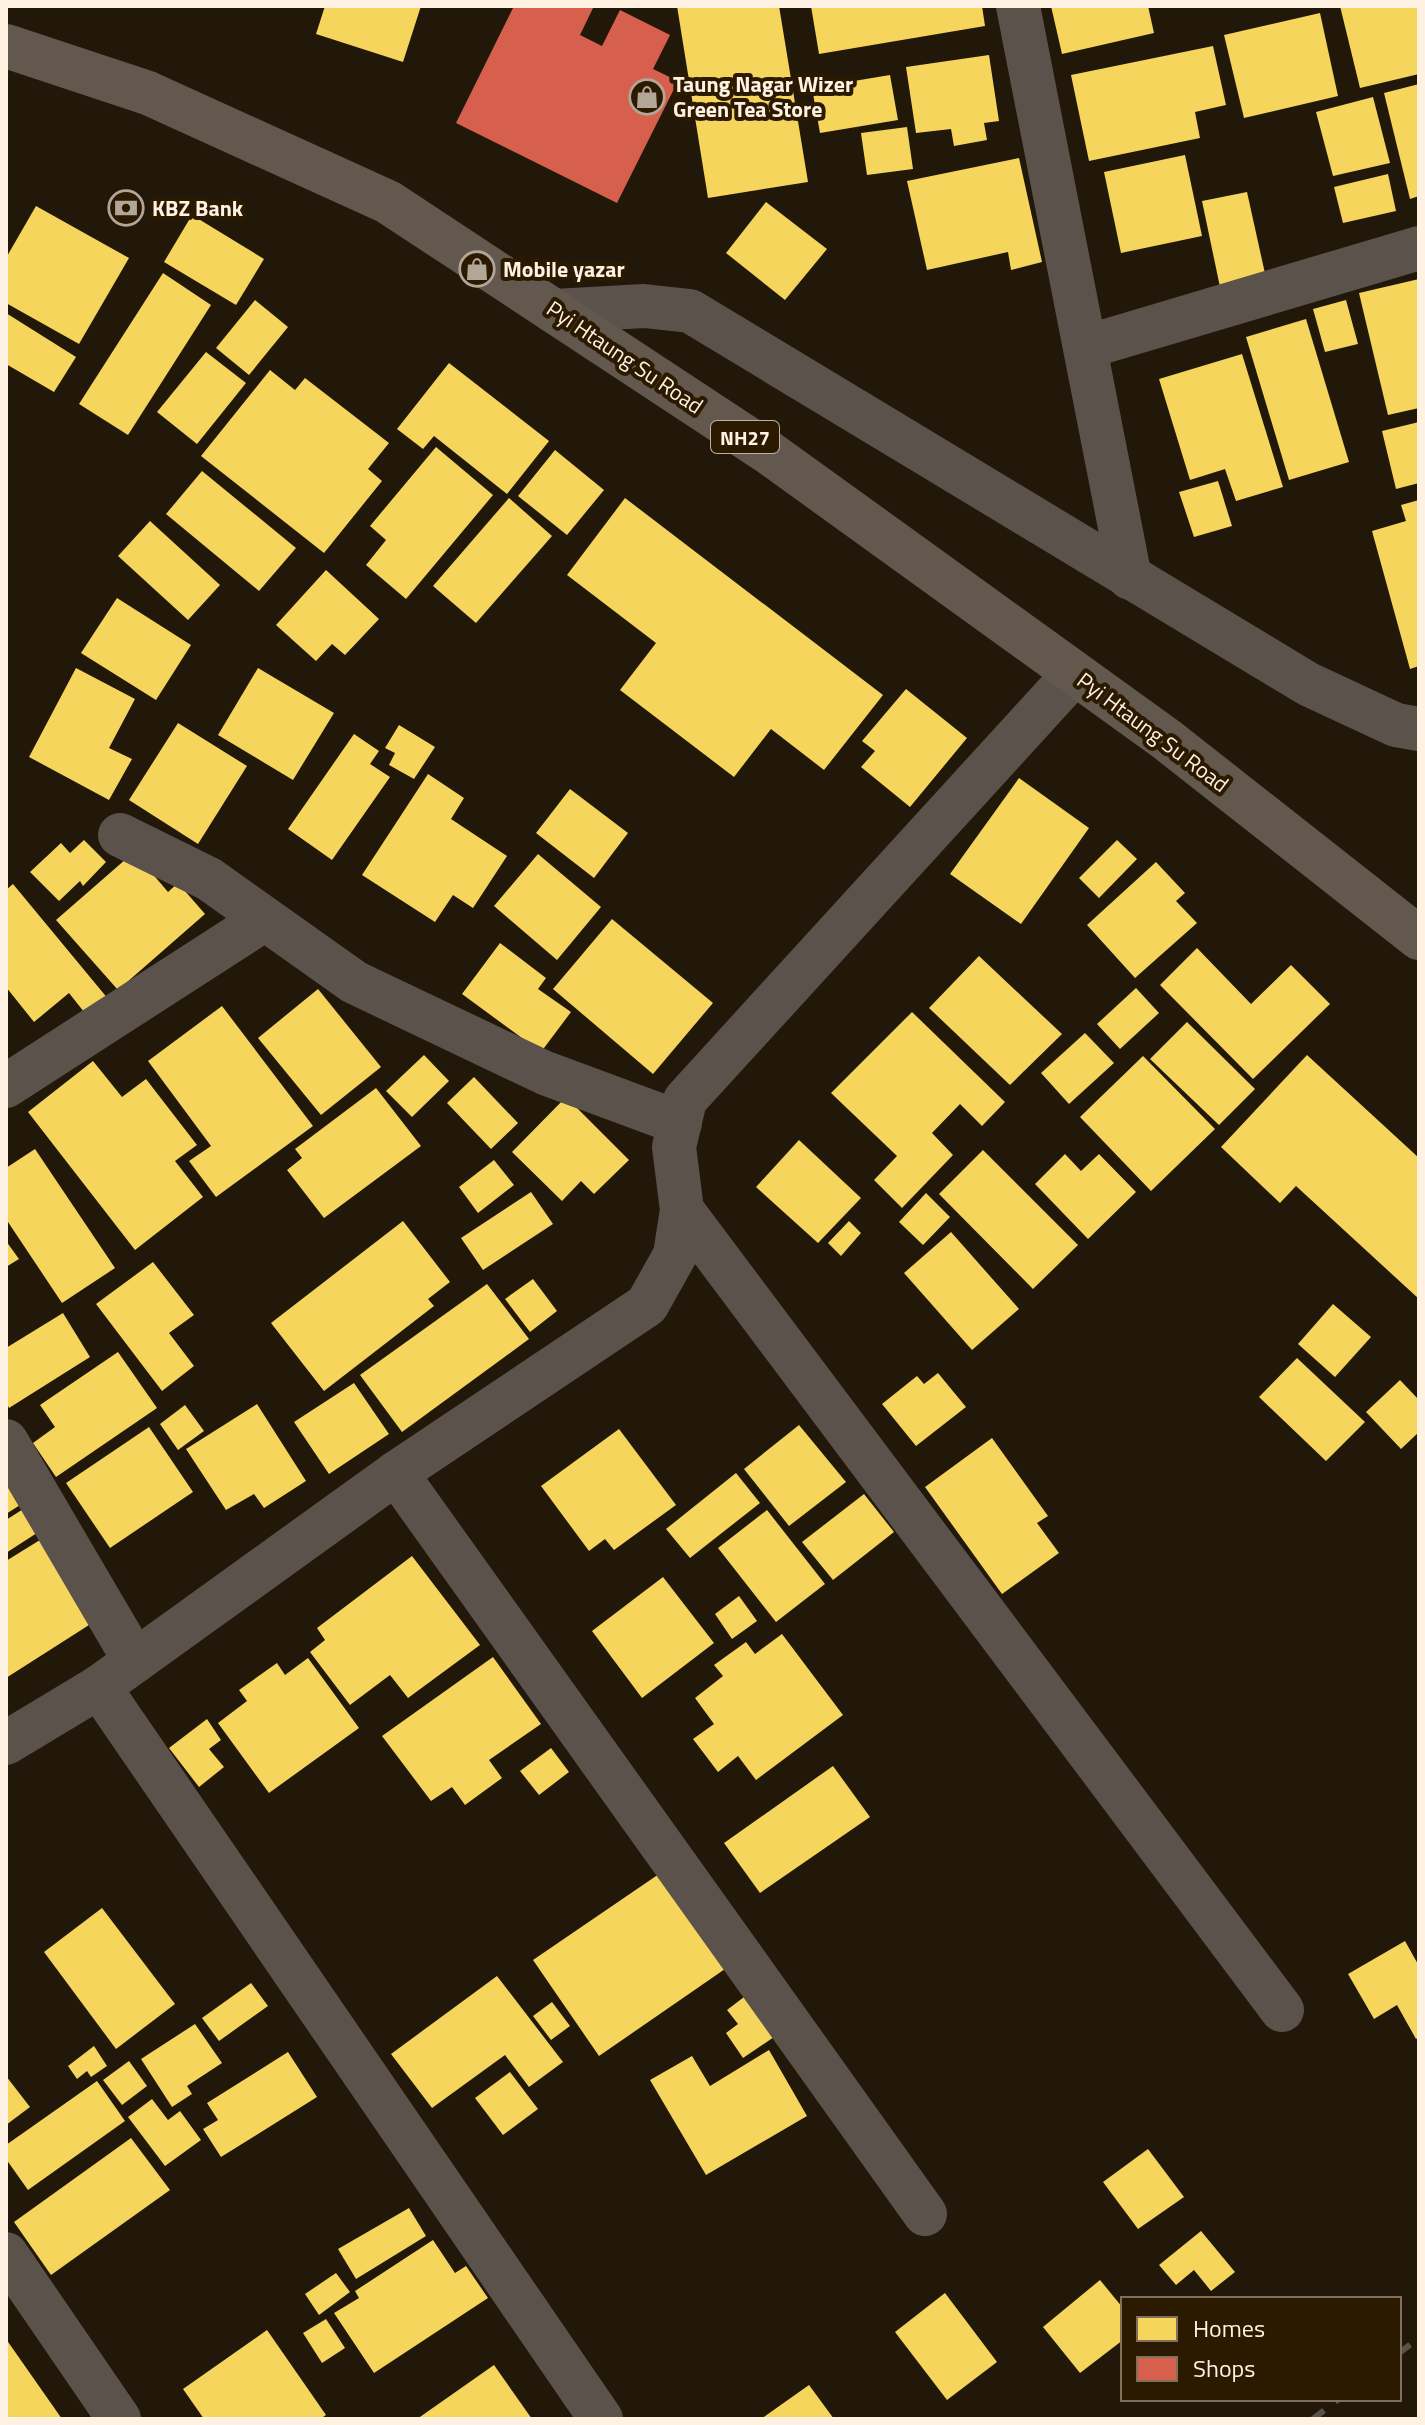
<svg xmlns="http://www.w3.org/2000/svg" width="1425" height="2425" viewBox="0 0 1425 2425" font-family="'Titillium Web',sans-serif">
  <rect width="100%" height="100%" fill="#21180a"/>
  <g fill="#f6d55c">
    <polygon points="325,6 421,6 403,62 316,34"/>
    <polygon points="677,6 779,6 808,182 708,198"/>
    <polygon points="811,6 982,6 985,26 819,54"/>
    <polygon points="1051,6 1148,6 1154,33 1062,54"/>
    <polygon points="1340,6 1419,6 1419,74 1360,88"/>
    <polygon points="1320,13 1338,96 1244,118 1224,35"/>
    <polygon points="1213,46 1226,105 1195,112 1200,138 1089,161 1071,75"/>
    <polygon points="989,55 999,121 984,123 987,140 954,146 951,129 916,133 906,67"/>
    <polygon points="890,75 898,120 820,133 812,88"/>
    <polygon points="1419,84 1419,196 1410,199 1384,93"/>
    <polygon points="1373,97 1390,163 1333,176 1316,112"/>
    <polygon points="907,127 913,169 867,175 861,133"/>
    <polygon points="1185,155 1202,236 1121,253 1104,172"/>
    <polygon points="1019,158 1042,262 1011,270 1008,252 927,270 907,181"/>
    <polygon points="1388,174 1396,211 1343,223 1334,187"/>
    <polygon points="1247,192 1266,278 1220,287 1202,201"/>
    <polygon points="766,202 827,249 785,300 726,253"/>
    <polygon points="36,206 129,258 79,344 6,303 6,258"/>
    <polygon points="192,215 264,259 236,305 164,262"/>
    <polygon points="163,273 211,305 128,435 79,404"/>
    <polygon points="1419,279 1419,408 1388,415 1359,293"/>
    <polygon points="255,300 288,327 249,375 216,348"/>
    <polygon points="1346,300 1358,344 1325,352 1313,309"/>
    <polygon points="6,313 76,357 54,392 6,364"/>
    <polygon points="1306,319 1349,462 1289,480 1246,337"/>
    <polygon points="206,352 246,383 197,444 157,412"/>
    <polygon points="1242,354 1283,487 1236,501 1225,469 1190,480 1159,379"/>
    <polygon points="449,363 549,441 507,494 434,436 423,449 397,429"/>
    <polygon points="270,370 295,390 305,378 389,443 368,469 382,481 324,553 201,456"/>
    <polygon points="1419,422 1419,483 1396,489 1382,431"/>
    <polygon points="436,447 493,495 406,599 366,565 386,540 370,526"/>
    <polygon points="555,450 604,490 567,535 518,496"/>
    <polygon points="202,471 296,548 259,591 166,514"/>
    <polygon points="1218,481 1232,526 1194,537 1179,492"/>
    <polygon points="509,498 552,536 476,623 433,586"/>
    <polygon points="625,498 883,695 824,770 771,729 734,777 620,690 656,643 567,575"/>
    <polygon points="1419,500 1419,666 1410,669 1372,531 1406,521 1401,505"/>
    <polygon points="150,521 220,585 188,620 118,556"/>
    <polygon points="326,570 379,619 345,655 332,644 316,661 276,625"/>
    <polygon points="117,598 191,645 156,700 81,653"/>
    <polygon points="76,668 135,699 109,748 132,759 109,800 29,757"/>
    <polygon points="258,668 334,713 293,780 218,735"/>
    <polygon points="906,689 967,738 910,807 861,767 875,751 862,741"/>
    <polygon points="178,723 247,766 198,844 129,800"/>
    <polygon points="399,725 435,747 414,779 389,765 395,753 385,748"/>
    <polygon points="354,734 379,751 370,764 390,777 332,860 288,829"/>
    <polygon points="428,774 464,798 451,819 507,856 473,908 453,895 435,922 362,875"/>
    <polygon points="1019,778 1089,828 1021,924 950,874"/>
    <polygon points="570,789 628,833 594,878 536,833"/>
    <polygon points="84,840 106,862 83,886 80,881 59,901 30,872 61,843 70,853"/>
    <polygon points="1117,840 1137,859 1099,898 1079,878"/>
    <polygon points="134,852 168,892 178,883 205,914 118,990 56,920"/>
    <polygon points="538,854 601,907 557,960 494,906"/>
    <polygon points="1156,862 1185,893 1176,901 1197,923 1135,978 1087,925"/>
    <polygon points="13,884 109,1000 88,1017 69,993 34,1022 6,987 6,890"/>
    <polygon points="612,919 713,1003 653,1074 553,989"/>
    <polygon points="500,943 546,978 538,989 571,1012 541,1052 462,994"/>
    <polygon points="1197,948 1251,1004 1291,965 1330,1004 1253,1079 1160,985"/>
    <polygon points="979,956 1062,1034 1010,1085 929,1008"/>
    <polygon points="1136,988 1159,1013 1120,1049 1097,1024"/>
    <polygon points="318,989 381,1067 321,1115 258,1038"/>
    <polygon points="222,1006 313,1126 216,1197 189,1161 211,1146 148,1061"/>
    <polygon points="912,1012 1005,1102 982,1126 960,1104 932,1133 953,1155 902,1208 874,1180 897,1156 831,1093"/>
    <polygon points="1187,1022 1255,1089 1219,1125 1150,1059"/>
    <polygon points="1085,1033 1114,1063 1069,1104 1041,1073"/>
    <polygon points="424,1055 449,1081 412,1117 386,1091"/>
    <polygon points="1307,1055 1419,1158 1419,1299 1296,1186 1280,1203 1221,1147"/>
    <polygon points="1143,1056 1215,1129 1151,1191 1080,1117"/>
    <polygon points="93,1061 122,1097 146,1079 197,1145 175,1161 203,1197 135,1250 28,1112"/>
    <polygon points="474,1077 518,1123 491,1149 447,1103"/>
    <polygon points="376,1088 421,1146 324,1218 287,1170 302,1158 295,1149"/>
    <polygon points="566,1097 629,1160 594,1194 581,1181 562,1201 512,1152"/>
    <polygon points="799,1140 861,1198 818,1243 756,1187"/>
    <polygon points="35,1149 115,1268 62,1303 6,1219 6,1168"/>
    <polygon points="983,1150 1078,1245 1033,1289 939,1194"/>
    <polygon points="1065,1154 1081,1171 1099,1154 1136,1192 1088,1239 1035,1184"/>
    <polygon points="494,1160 514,1185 478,1213 459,1187"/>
    <polygon points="531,1192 553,1224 483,1270 461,1238"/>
    <polygon points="926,1193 950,1217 923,1245 899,1222"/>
    <polygon points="403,1221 450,1282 428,1299 434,1306 324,1391 271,1323"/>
    <polygon points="849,1221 861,1233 841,1256 828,1243"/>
    <polygon points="951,1232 1019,1309 972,1350 904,1273"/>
    <polygon points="6,1241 19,1259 6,1267"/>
    <polygon points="153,1262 194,1315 169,1333 194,1366 162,1391 96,1304"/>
    <polygon points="533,1279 557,1311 530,1332 505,1299"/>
    <polygon points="487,1284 529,1339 402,1432 360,1375"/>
    <polygon points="1333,1304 1371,1337 1335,1377 1298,1344"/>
    <polygon points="63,1313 90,1357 9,1408 6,1402 6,1348"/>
    <polygon points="118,1352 157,1408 56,1477 33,1443 55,1427 40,1405"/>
    <polygon points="1297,1358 1365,1422 1326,1461 1259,1397"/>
    <polygon points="938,1373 966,1407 916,1446 882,1404 917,1376 924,1384"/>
    <polygon points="1400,1380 1419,1400 1419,1432 1401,1449 1366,1412"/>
    <polygon points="354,1383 389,1434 329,1474 294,1422"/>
    <polygon points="257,1404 306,1481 264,1508 254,1494 226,1510 186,1449"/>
    <polygon points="185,1405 204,1431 178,1450 160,1424"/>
    <polygon points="799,1425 846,1482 789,1526 744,1469"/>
    <polygon points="149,1427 193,1492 110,1548 66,1483"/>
    <polygon points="619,1429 676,1505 614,1550 605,1539 589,1551 541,1486"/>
    <polygon points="992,1438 1048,1516 1037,1523 1059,1553 1002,1594 925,1487"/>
    <polygon points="6,1465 28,1500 6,1514"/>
    <polygon points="736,1473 760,1503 690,1558 666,1529"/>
    <polygon points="864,1494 894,1532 833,1580 802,1542"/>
    <polygon points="28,1506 43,1529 6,1553 6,1520"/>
    <polygon points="767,1510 825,1584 776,1622 718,1548"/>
    <polygon points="48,1535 100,1618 6,1678 6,1561"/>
    <polygon points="412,1556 480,1645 408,1698 390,1675 350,1705 310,1652 325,1640 317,1628"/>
    <polygon points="663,1577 714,1643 642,1698 592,1631"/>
    <polygon points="739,1596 757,1621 732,1639 715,1614"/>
    <polygon points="782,1634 843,1715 756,1780 738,1756 718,1772 693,1739 714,1724 695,1698 723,1676 714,1665 746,1642 755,1654"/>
    <polygon points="493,1657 541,1724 489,1760 502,1778 465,1805 452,1787 431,1801 382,1736"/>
    <polygon points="308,1658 359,1728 269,1793 218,1723 247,1701 239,1690 277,1663 285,1675"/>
    <polygon points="207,1719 221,1740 209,1749 224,1767 199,1787 169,1748"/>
    <polygon points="551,1748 569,1772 539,1795 520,1771"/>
    <polygon points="833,1766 870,1817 760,1893 724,1843"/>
    <polygon points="659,1874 725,1969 599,2056 533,1960"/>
    <polygon points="102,1908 175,2004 116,2049 44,1952"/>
    <polygon points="1405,1941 1419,1966 1419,2037 1416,2039 1397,2005 1374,2019 1348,1974"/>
    <polygon points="497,1976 563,2062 529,2087 505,2055 432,2108 391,2054"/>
    <polygon points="251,1983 268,2006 219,2041 202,2018"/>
    <polygon points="744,1997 774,2037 743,2058 726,2033 738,2024 727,2010"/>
    <polygon points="552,2002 570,2026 551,2040 533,2016"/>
    <polygon points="195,2024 222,2063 187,2086 192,2094 172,2107 141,2059"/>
    <polygon points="94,2046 107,2066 91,2077 87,2071 77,2079 68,2066"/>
    <polygon points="769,2050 807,2116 706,2175 650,2080 692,2056 710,2086"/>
    <polygon points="288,2052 317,2097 221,2157 203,2129 218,2120 207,2103"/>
    <polygon points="129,2061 147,2086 122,2105 103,2080"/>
    <polygon points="510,2072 538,2109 503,2135 475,2098"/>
    <polygon points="6,2076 30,2107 6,2125"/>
    <polygon points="97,2081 125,2121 28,2190 6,2159 6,2145"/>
    <polygon points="152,2099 168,2120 180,2111 201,2140 165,2166 128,2117"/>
    <polygon points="131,2138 170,2190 51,2275 14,2222"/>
    <polygon points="1148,2149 1184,2197 1138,2229 1103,2182"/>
    <polygon points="409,2208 426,2236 356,2279 338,2249"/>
    <polygon points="1201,2231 1235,2272 1211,2291 1194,2270 1176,2285 1159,2265"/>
    <polygon points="433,2240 455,2273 466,2266 488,2298 374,2373 334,2313 359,2298 355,2291"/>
    <polygon points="336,2273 350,2292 319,2315 305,2294"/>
    <polygon points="1100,2280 1123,2308 1123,2340 1080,2373 1043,2327"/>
    <polygon points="945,2293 997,2362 947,2400 895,2332"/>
    <polygon points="326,2319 345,2348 322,2363 303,2333"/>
    <polygon points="267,2330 326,2415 320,2419 204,2419 183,2389"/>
    <polygon points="6,2339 62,2419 6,2419"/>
    <polygon points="494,2365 532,2419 417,2419"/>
    <polygon points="809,2385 834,2419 761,2419"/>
  </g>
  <polygon fill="#d6604d" points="514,6 525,8 526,6 594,6 580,35 602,46 620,10 670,35 653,69 678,81 617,203 456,123"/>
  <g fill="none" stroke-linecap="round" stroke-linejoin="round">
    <g stroke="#5a524b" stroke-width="44">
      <polyline points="1018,6 1130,578"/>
      <polyline points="554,311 644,306 690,311 1308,684 1396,725 1419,729"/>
      <polyline points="1086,347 1419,248"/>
      <polyline points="120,835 209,879 354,982 545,1073 680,1123"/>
      <polyline points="6,1086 265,919"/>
      <polyline points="682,1210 1282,2010"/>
      <polyline points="6,1441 135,1661"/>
      <polyline points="396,1473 925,2214"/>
      <polyline points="99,1687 601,2419"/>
      <polyline points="6,1743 99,1687 396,1473 647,1305 675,1255 682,1210 674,1147 685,1100 1074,674"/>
      <polyline points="6,2254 119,2419"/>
    </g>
    <polyline stroke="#62584e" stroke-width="44" points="6,46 148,93 388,202 768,452 1166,739 1419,938"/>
    <g stroke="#5a5249" stroke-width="6" stroke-dasharray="14 14" stroke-linecap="butt">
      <polyline points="1399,2353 1419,2338"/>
      <polyline points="1313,2419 1339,2399"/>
    </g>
  </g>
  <defs>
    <symbol id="shop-ring" viewBox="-11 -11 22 22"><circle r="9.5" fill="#2b1900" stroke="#b1a697" stroke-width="1.5"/><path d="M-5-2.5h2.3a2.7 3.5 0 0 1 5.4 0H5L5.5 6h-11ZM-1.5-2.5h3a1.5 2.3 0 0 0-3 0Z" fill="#b1a697"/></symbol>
    <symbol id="bank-ring" viewBox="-11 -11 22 22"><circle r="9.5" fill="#2b1900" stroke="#b1a697" stroke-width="1.5"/><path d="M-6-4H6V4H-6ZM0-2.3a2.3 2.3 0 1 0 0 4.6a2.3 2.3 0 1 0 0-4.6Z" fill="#b1a697"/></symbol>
  </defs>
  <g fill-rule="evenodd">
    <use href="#shop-ring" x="627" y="77" width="40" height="40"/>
    <use href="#bank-ring" x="106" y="188" width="40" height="40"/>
    <use href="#shop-ring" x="457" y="249" width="40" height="40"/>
  </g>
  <g text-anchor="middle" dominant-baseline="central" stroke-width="8" stroke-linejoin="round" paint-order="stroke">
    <rect fill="#2b1900" stroke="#bfb19f" stroke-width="2" x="711" y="421" width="68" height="32" rx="6"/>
    <g font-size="20" font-weight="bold" fill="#fff2e3">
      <text x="745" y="437">NH27</text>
    </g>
    <g font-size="22" font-weight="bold" fill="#fff2e3" stroke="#2b1900" text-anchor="start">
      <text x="673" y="84">Taung Nagar Wizer<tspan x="673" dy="25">Green Tea Store</tspan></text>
      <text x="152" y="208">KBZ Bank</text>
      <text x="503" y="269">Mobile yazar</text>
    </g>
    <g font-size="22" fill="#fff2e3" stroke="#2b1900">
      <text transform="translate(625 357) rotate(34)">Pyi Htaung Su Road</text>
      <text transform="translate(1153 732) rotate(37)">Pyi Htaung Su Road</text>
    </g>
  </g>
  <rect width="1425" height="2425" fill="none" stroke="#fff2e3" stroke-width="16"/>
  <rect x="1121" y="2297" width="280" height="104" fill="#2b1900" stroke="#80705b" stroke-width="2"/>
  <rect x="1137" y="2317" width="40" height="24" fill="#f6d55c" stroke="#80705b" stroke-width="2"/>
  <text x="1193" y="2337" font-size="24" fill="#fff2e3">Homes</text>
  <rect x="1137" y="2357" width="40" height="24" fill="#d6604d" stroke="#80705b" stroke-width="2"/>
  <text x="1193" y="2377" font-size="24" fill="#fff2e3">Shops</text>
</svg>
